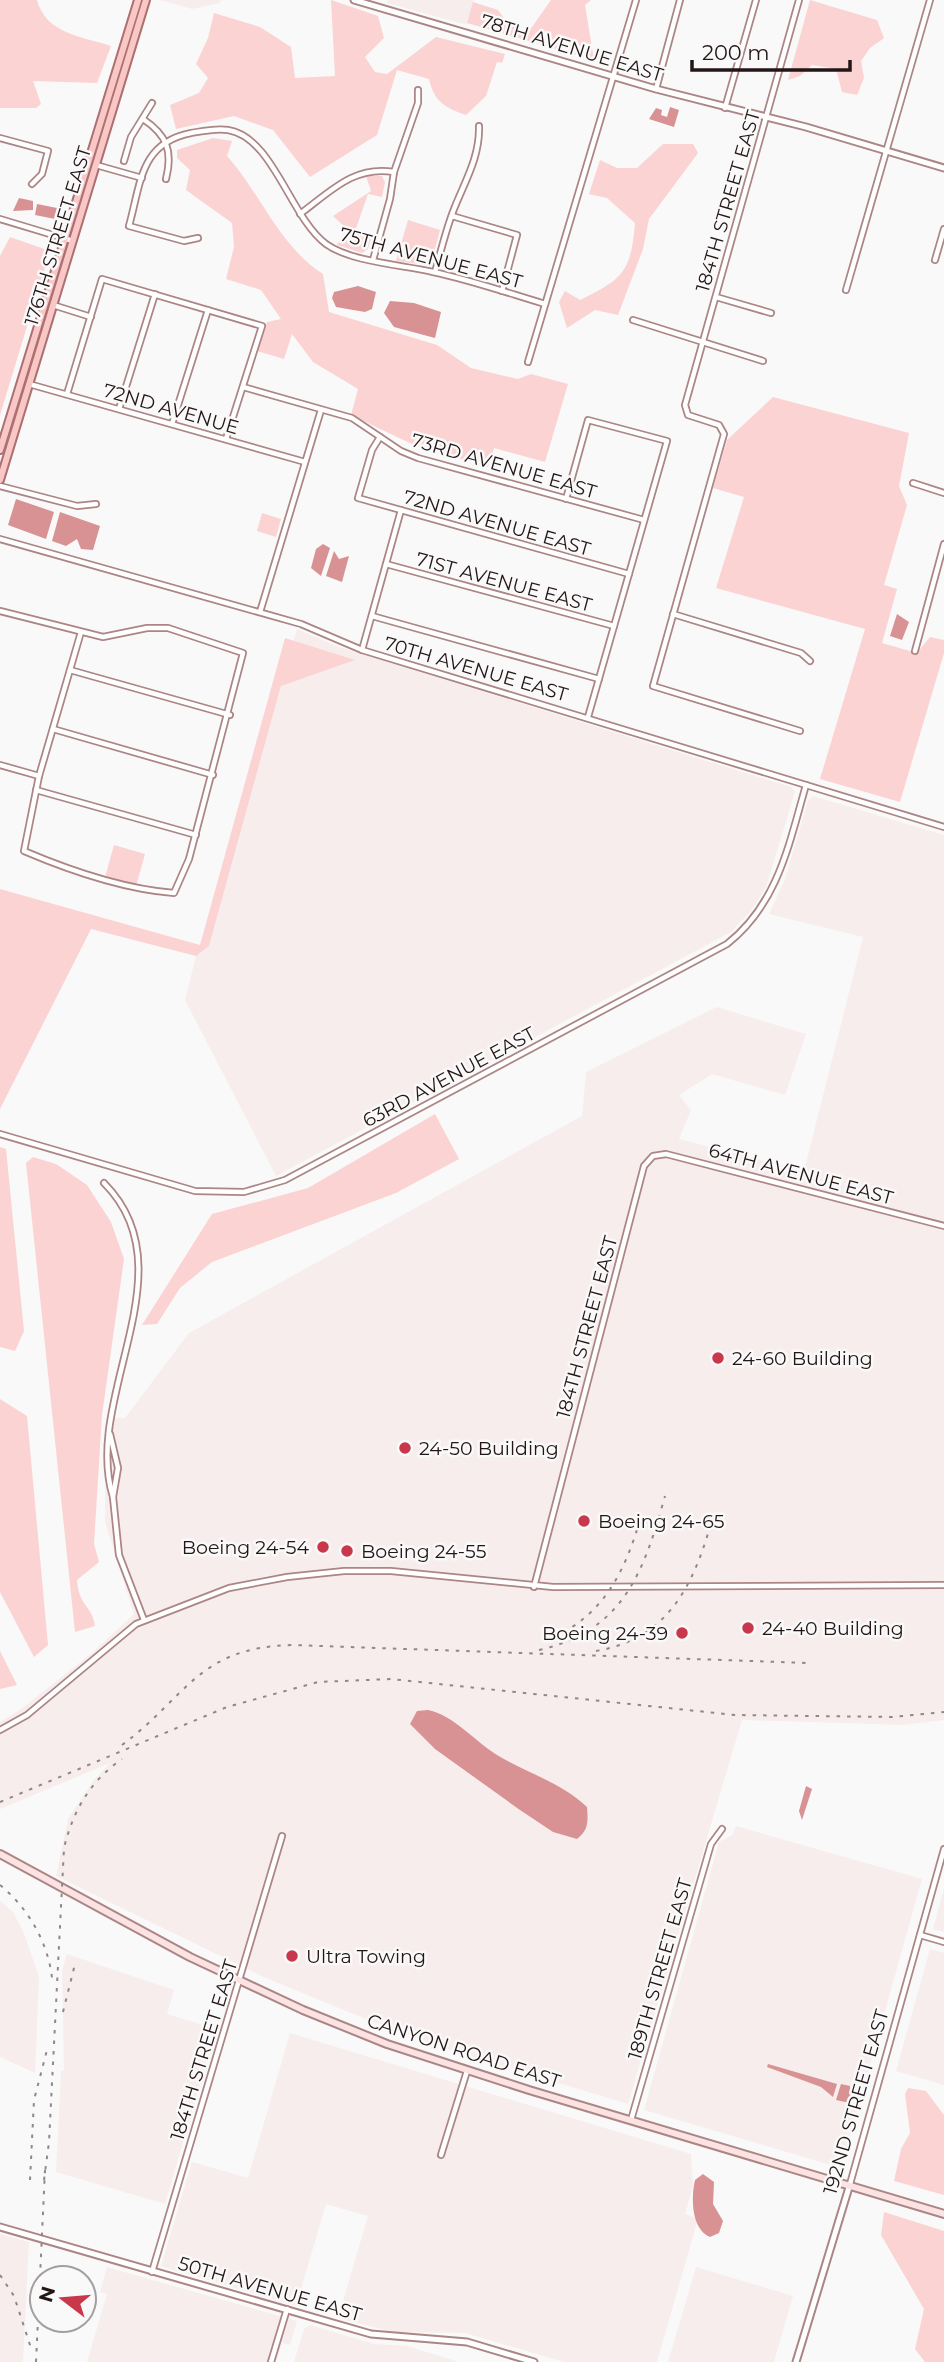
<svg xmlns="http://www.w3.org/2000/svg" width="944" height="2362" viewBox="0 0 944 2362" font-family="Montserrat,sans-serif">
  <rect width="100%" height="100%" fill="#f9f9f9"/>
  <g fill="#f8eded">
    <polygon points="160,0 221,0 220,3 192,9"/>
    <polygon points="388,0 474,0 467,25 387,3"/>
    <polygon points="297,629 339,647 791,787 795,792 766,887 751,911 731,932 276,1176 185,1000 196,956 209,946"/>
    <polygon points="813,796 944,835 944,1720 903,1725 742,1720 628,2104 446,2049 361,2017 266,1978 56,1876 68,1819 93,1781 110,1763 0,1809 0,1722 21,1709 92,1653 134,1614 105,1522 106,1418 125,1418 189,1333 582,1116 586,1072 717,1007 806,1034 785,1095 712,1074 679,1095 691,1110 679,1139 804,1171 863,937 769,914 785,879 808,801"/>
    <polygon points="736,1826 922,1879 841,2168 644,2110 719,1842 732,1835"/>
    <polygon points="944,1888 944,1932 933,1929"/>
    <polygon points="0,1901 13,1912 23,1931 39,1977 35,2073 0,2057"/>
    <polygon points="930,1949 944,1953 944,2085 896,2071"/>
    <polygon points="67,1954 174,1990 167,2014 216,2029 165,2204 56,2172 61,2071 64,2070 62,1970"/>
    <polygon points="290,2033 691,2154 693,2186 685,2214 698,2219 657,2362 564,2362 465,2333 393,2332 338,2318 368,2216 326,2204 296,2306 161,2266 192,2162 248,2178"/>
    <polygon points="0,2234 29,2242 23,2362 0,2362"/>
    <polygon points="107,2267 297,2321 290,2345 282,2343 276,2362 87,2362 107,2294 100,2292"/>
    <polygon points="696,2267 793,2296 774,2362 668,2362"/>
    <polygon points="310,2325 374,2344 407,2346 459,2362 294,2362 304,2329"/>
  </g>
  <g fill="#fbd3d3">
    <path d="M0 0H37C46 34 81 36 111 46L97 83 33 81 41 104 36 108H0Z"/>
    <path d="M331 0 378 16 384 38 365 57 375 72 387 74 436 37 505 54 502 63 497 62 486 96 466 115C446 108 434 102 429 79L397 70 377 135 310 177 273 130 234 116 176 129 170 105 199 93 208 78 196 64 208 38 214 13 260 27 291 47 295 78 335 76Z"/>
    <polygon points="551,0 591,0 585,5 594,60 467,23 473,2 498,10 506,21 527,34"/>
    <polygon points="810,0 877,20 884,38 870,48 861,61 864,78 857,95 842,92 836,69 812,65 800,76 788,80"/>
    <path d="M213 138 232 141 227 156C261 194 279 246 323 274L329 312 437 345 471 368 518 379 531 374 568 384 545 462 494 448 488 467 416 446 351 415 358 389 313 362 292 334 284 359 257 351 267 322 281 319 261 290 226 279 234 247 232 223 186 190 190 170 177 158V150Z"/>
    <path d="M663 144H693L698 153 649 219 643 249 618 315 595 310 567 328 559 302 565 291 580 300C623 279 631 272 635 223L607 198 589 194 600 160 617 168H637Z"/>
    <polygon points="366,176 382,176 385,182 382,197 368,194 354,234 371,239 368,249 362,253 337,245 347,229 333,216 371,191"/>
    <polygon points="408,220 440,230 432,260 418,264 396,261"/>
    <polygon points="10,237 50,251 0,415 0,256"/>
    <polygon points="773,397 909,433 899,486 907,505 884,585 897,589 882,643 917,653 930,637 944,640 944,653 900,802 820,779 865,629 716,588 744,497 713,488 727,440"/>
    <polygon points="262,513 281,519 276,537 257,531"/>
    <polygon points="285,638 355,660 281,686 209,946 196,956 91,929 0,1109 0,889 200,945"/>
    <polygon points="114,845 145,854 136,886 105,877"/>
    <polygon points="435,1114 459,1159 396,1193 212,1262 180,1288 157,1324 142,1325 212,1214 308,1188"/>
    <polygon points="0,1147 6,1149 24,1331 15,1351 0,1347"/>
    <path d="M33 1157 56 1164 87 1185 111 1222 124 1259 102 1415 94 1544 99 1562 77 1580C79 1607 92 1605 95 1626L75 1632 26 1163Z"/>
    <polygon points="0,1399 27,1416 48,1645 34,1657 0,1592"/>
    <polygon points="0,1651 17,1685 0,1689"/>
    <polygon points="908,2088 926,2091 944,2115 944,2195 894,2181 901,2149 910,2133 905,2094"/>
    <polygon points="884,2212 944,2231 944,2362 925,2362 915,2349 924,2309 881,2235"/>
  </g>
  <g fill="#d99293">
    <polygon points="670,107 679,110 674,127 649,119 656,108 662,110 661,115 667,117"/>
    <polygon points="19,198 33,201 33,210 13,211"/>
    <polygon points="37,204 57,208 55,219 35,215"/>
    <polygon points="358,286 376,292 372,309 365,312 336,307 332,298 334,292"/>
    <polygon points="390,301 414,303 441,312 435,338 394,327 384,313"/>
    <polygon points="16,499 54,512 46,539 8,525"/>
    <polygon points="60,512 100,526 93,550 81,549 77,539 66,546 52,541"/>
    <polygon points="323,544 330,548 321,576 311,568 316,549"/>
    <polygon points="334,551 339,559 349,556 342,582 326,576"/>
    <polygon points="897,614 909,622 902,640 890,636"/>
    <path d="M428 1710C455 1716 473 1740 497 1755 526 1773 561 1782 587 1807 588 1821 589 1830 577 1839L553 1832 520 1810 435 1749 410 1724 417 1711Z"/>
    <polygon points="806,1786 812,1789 802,1820 799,1811"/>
    <polygon points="768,2064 837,2084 833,2097 821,2087 767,2067"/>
    <polygon points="841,2084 850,2086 850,2091 854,2091 850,2103 836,2100"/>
    <path d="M703 2174 714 2182 713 2204 723 2221 719 2233 710 2237C691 2229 691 2197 695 2180Z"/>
  </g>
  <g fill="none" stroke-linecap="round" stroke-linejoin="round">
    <defs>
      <g id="minor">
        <polyline points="799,0 685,405 688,415 719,425 724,434 653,686 800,731"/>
        <polyline points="656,89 680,0"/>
        <polyline points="725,108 756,0"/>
        <path d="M143 119C167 135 173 151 166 179"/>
        <polyline points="0,138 48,151 42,174 32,184"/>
        <polyline points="124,161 131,137 152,103"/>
        <polyline points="96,165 142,178"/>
        <path d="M300 214C330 192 354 165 394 172"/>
        <polyline points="452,216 517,235 502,291"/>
        <polyline points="0,219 73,241"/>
        <path d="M198 238 184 241 129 226C141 183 140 143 191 133 203 131 216 128 228 130 273 137 290 217 326 244 351 262 403 265 433 272 471 280 508 293 545 304"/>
        <polyline points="373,260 390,199 394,172 418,103 418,90"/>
        <polyline points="935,260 944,229"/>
        <path d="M435 272C441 251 446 229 454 209 465 181 480 157 479 126"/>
        <polyline points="846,290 930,0"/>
        <polyline points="716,297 771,313"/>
        <polyline points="53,305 91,317"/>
        <polyline points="633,320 763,361"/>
        <polyline points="528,362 636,0"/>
        <polyline points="29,384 305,462"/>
        <polyline points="243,387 352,418 401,451 418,458 644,520"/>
        <polyline points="67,394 102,279 262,326 226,439"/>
        <polyline points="119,409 155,294"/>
        <polyline points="172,424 208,310"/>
        <polyline points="380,437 372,450 358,498 629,574"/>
        <polyline points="913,483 944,493"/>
        <polyline points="0,486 77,506 96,504"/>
        <polyline points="566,499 588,420 667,441 588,717"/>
        <polyline points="0,539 301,624 362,650 944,827"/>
        <polyline points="386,564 614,626"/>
        <path d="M0 611 103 637 147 628H168L243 653 189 859 174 893C123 889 71 871 24 851L39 776 81 632"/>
        <polyline points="260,612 321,410"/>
        <polyline points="673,614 801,653 810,661"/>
        <polyline points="372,616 599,679"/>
        <polyline points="362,650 401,510"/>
        <polyline points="915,651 944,544"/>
        <polyline points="70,670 230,715"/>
        <polyline points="53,729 213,775"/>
        <polyline points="0,765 39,776"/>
        <polyline points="36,790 196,835"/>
        <path d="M0 1134 195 1191 244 1192 285 1180 727 944C778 904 789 844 806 785"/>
        <path d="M104 1183C191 1270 82 1397 113 1497L118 1468 110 1434"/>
        <polyline points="113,1497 119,1555 144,1620"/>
        <polyline points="534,1587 644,1166 653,1156 666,1154 944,1226"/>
        <polyline points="0,1730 27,1715 136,1624 229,1588 287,1577 344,1571 391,1571 553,1587 944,1585"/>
        <polyline points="920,1935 944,1942"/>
        <polyline points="631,2120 711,1844 722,1829"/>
        <polyline points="441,2155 467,2071"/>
        <polyline points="850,2184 944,1849"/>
        <polyline points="152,2272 282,1836"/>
        <polyline points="271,2362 287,2309"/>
      </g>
      <g id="tertiary">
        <polyline points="354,0 656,89 806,127 944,168"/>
        <polyline points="0,2227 371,2334 467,2342 534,2362"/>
        <polyline points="796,2362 850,2184"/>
      </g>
      <polyline id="secondary" points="0,1854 190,1957 303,2010 387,2044 529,2090 944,2214"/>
      <g id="primary">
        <polyline points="0,450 138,0"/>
        <polyline points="0,480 146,0"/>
      </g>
    </defs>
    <use href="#minor" stroke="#ac8585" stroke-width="8"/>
    <use href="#tertiary" stroke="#ac8585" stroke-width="9"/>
    <use href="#secondary" stroke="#ac8585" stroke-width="10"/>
    <use href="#primary" stroke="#ac7071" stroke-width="10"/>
    <use href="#minor" stroke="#fff" stroke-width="4.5"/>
    <use href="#tertiary" stroke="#fff" stroke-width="5"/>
    <use href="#secondary" stroke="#fce3e3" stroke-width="6"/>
    <use href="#primary" stroke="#fac7c7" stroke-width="6"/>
    <g stroke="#8f8888" stroke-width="2" stroke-dasharray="3.5 7" stroke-linecap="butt">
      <path d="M554 1637C604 1614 625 1571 640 1520"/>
      <path d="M539 1650C624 1631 644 1571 665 1496"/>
      <path d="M596 1651C674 1638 697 1576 715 1509"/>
      <path d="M122 1745C187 1697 198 1647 292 1645L808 1663"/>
      <polyline points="0,1802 227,1707 318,1682 391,1679 735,1715 892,1717 944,1712"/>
      <path d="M0 1885C28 1908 48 1942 52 1978"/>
      <polyline points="63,2012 75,1964"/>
      <polyline points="30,2180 34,2100 47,2050"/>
      <path d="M44 2180 49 2142 64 1848C73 1811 90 1781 122 1759"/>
      <polyline points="0,2275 14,2296 31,2348"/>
      <polyline points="36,2362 45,2170"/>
    </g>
  </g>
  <g fill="#c8384a" stroke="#f9f9f9" stroke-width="2.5">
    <circle cx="718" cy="1358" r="7"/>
    <circle cx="405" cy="1448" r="7"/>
    <circle cx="584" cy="1521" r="7"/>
    <circle cx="323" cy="1547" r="7"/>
    <circle cx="347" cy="1551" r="7"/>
    <circle cx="748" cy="1628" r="7"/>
    <circle cx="682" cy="1633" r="7"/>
    <circle cx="292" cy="1956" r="7"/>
  </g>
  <g text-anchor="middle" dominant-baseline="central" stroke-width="5" stroke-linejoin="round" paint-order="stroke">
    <g font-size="19" fill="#241616" stroke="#f9f9f9">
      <text transform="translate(572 48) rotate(17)">78TH AVENUE EAST</text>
      <text transform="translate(728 201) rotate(-74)">184TH STREET EAST</text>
      <text transform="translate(58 236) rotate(-73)">176TH STREET EAST</text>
      <text transform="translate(431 258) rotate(15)">75TH AVENUE EAST</text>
      <text transform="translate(171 409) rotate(16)">72ND AVENUE</text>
      <text transform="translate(504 466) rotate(16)">73RD AVENUE EAST</text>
      <text transform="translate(497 523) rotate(16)">72ND AVENUE EAST</text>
      <text transform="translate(504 582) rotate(15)">71ST AVENUE EAST</text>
      <text transform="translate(476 669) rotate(16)">70TH AVENUE EAST</text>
      <text transform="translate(449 1077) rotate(-28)">63RD AVENUE EAST</text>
      <text transform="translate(801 1174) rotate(15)">64TH AVENUE EAST</text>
      <text transform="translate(587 1327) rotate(-75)">184TH STREET EAST</text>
      <text transform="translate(660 1969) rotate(-74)">189TH STREET EAST</text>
      <text transform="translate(204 2050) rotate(-73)">184TH STREET EAST</text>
      <text transform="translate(464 2051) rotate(18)">CANYON ROAD EAST</text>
      <text transform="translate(856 2102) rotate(-74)">192ND STREET EAST</text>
      <text transform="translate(270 2289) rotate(16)">50TH AVENUE EAST</text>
    </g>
    <g font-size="19" fill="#241616" stroke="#f9f9f9" text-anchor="start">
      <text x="732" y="1358">24-60 Building</text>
      <text x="419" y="1448">24-50 Building</text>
      <text x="598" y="1521">Boeing 24-65</text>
      <text x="309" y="1547" text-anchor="end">Boeing 24-54</text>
      <text x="361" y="1551">Boeing 24-55</text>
      <text x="762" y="1628">24-40 Building</text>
      <text x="668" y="1633" text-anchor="end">Boeing 24-39</text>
      <text x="306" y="1956">Ultra Towing</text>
    </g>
  </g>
  <g transform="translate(63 2299) rotate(286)"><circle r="33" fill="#f9f9f9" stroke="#a49e9e" stroke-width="2"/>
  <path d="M0-5L12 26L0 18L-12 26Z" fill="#c8384a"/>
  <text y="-10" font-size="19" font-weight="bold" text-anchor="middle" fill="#241616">N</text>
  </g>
  <path d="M692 60v10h158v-10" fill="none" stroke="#241616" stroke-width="3.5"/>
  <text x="702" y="60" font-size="21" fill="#241616" stroke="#f9f9f9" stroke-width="5" paint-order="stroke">200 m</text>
</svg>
